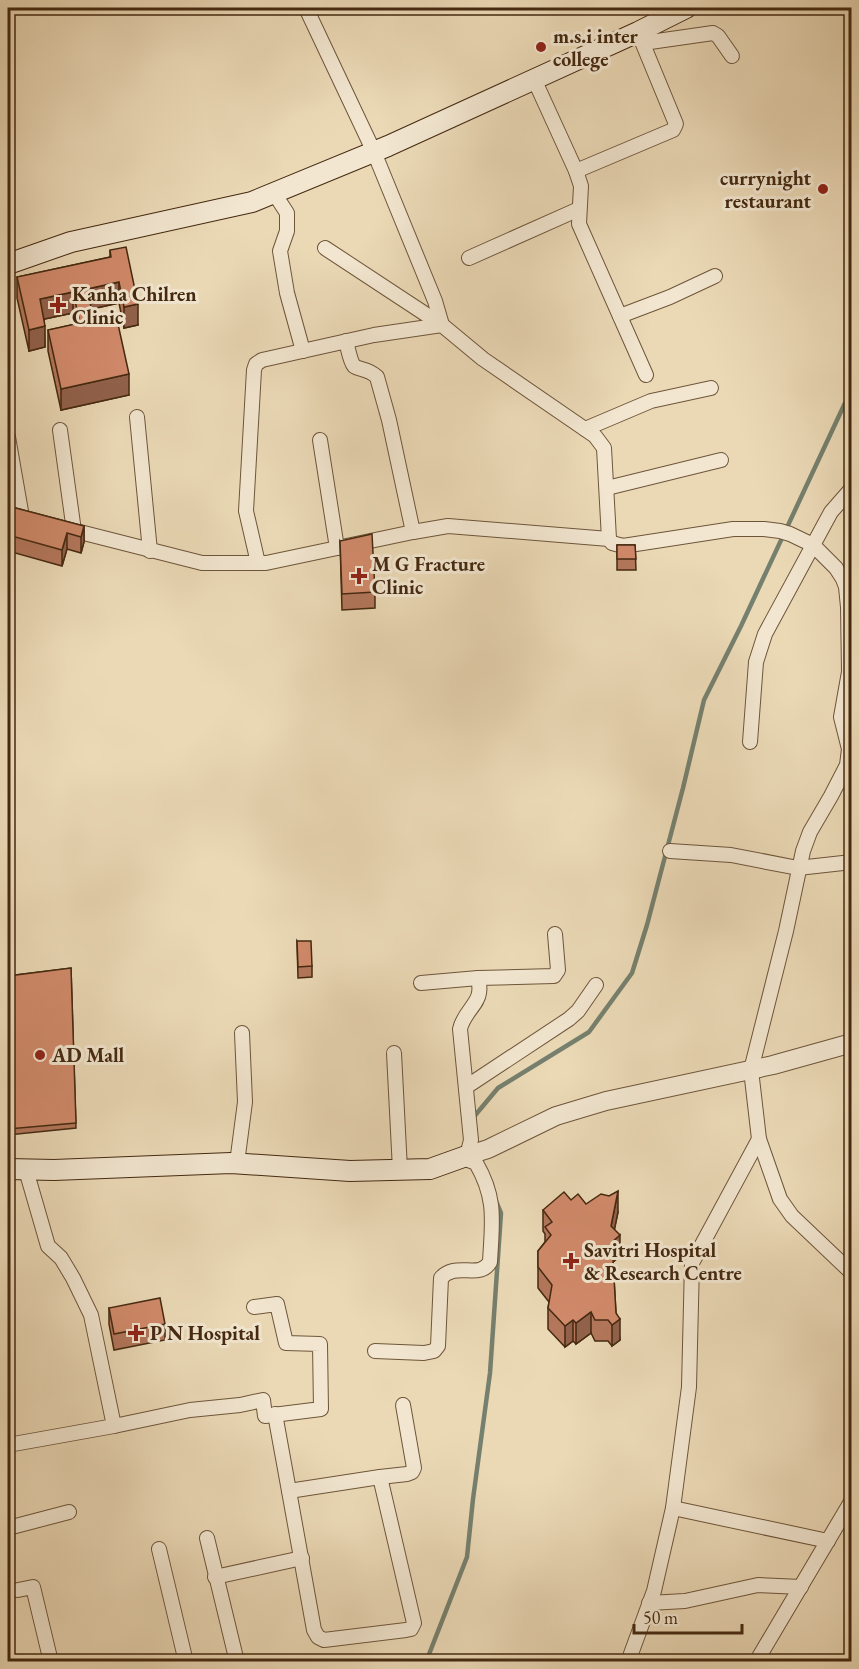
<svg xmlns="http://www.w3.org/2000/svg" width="859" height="1669" viewBox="0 0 859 1669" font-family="'EB Garamond',serif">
  <rect width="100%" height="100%" fill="#ebd9b6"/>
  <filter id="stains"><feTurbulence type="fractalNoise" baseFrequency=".00333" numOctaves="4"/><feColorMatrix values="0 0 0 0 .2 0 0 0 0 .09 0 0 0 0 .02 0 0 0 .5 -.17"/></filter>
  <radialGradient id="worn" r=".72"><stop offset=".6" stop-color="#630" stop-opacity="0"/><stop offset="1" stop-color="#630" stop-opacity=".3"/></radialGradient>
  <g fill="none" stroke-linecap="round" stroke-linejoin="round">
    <g stroke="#76806e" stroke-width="4.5">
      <polyline points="472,1119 498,1088 589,1032 632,973 647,925 683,788 704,700 741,626 845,403 852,393"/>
      <polyline points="426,1662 467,1557 473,1499 490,1373 501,1213 496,1201"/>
    </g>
    <defs>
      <g id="minor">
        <polyline points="306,8 374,152 435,301 442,325 483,359 595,436 604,448 609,539 612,543 623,546 733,529 764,529 780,531 790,534 813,545 836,568 843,579 846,587 848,607 849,672 841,717 849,749 847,765 831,796 810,832 803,851 786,931 751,1070 759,1139 780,1199 792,1216 852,1273"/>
        <polyline points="643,43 713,33 718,36 732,56"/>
        <polyline points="534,79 576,171 581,186 579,224 646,375"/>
        <polyline points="576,171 673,130 676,124 638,32"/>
        <polyline points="274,193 287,213 287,231 280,251 287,293 303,351"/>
        <polyline points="325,248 442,325"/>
        <polyline points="469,258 579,209"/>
        <polyline points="620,316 670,297 715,276"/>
        <polyline points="137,417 150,551"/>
        <polyline points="585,429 651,401 711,388"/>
        <polyline points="60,430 74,531"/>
        <polyline points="8,437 22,517"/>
        <polyline points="320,440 337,548"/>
        <polyline points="607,488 721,460"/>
        <path d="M68 529 202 563H266L413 532 389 420 377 377C368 368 359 370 354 366 350 361 348 348 346 341"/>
        <polyline points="413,532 448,526 609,539"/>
        <polyline points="258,563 246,511 254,370 256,364 262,360 374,335 442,325"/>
        <polyline points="750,742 756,662 765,634 831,512 852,488"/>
        <polyline points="670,851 731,855 798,868 852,862"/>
        <polyline points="421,983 478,978 554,976 558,970 555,934"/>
        <polyline points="394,1053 400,1170"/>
        <polyline points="466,1087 569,1019 578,1011 596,985"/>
        <path d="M467 1156 471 1140 460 1029C463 1014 478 1004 479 993 480 988 479 982 478 978"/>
        <polyline points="237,1163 245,1102 242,1033"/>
        <polyline points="26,1170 48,1246 61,1258 73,1278 91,1315 114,1426 190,1410 240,1405 263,1400 265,1416 321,1409 320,1344 286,1343 277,1304 254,1307"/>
        <path d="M375 1351 424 1353 434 1351 438 1346 441 1278C456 1261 480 1280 490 1262 492 1222 497 1199 476 1163L463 1158"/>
        <polyline points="275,1414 289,1491 380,1477 407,1474 412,1472 414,1468 403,1405"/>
        <polyline points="8,1445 114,1426"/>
        <polyline points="289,1491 314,1630 318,1637 324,1640 406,1630 411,1629 414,1623 380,1477"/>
        <polyline points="673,1508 828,1541"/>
        <polyline points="8,1528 69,1512"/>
        <polyline points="207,1538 237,1662"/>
        <polyline points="159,1549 186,1662"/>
        <polyline points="215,1577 302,1558"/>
        <polyline points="18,1590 33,1587 51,1662"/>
        <polyline points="649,1603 685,1601 758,1585 801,1587"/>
        <polyline points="628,1662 654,1591 673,1508 689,1387 692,1263 759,1139"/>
        <polyline points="756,1662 852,1500"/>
      </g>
      <polyline id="tertiary" points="469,1155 488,1149 556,1116 606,1101 773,1065 852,1043"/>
      <g id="secondary">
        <polyline points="8,264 71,242 252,202 388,146 638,32 686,8"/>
        <polyline points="8,1169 54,1170 231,1163 350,1171 430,1169 469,1155"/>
      </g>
    </defs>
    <use href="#minor" stroke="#6e553a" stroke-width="16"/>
    <use href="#tertiary" stroke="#6e553a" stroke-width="20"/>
    <use href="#secondary" stroke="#442910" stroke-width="22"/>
    <use href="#minor" stroke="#f2e6d0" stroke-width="14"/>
    <use href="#tertiary" stroke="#f2e6d0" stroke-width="18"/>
    <use href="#secondary" stroke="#f2e6d0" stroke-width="20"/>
  </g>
  <g fill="#b4775c" stroke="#442910" stroke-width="1.5">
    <polygon points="110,250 138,325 124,328 119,303 92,309 94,320 129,395 61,410 48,351 48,330 76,324 73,313 44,319 45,347 29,351 17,298 17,277 110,257"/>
    <polygon points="8,506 84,526 84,542 81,553 67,549 62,566 8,551"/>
    <polygon points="340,541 375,592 375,608 342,610"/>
    <polygon points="617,545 635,545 636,570 617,570"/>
    <polygon points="297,941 312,966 312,977 298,978"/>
    <polygon points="71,968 76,1128 8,1135 8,976"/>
    <polygon points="571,1200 618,1212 614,1230 620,1256 613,1262 616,1313 620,1340 612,1346 608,1341 595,1341 591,1333 576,1344 573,1341 565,1347 548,1329 548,1308 549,1302 538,1288 538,1251 545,1242 545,1234 543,1231 543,1210"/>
    <polygon points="109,1308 165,1324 165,1340 114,1350 109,1324"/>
  </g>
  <g fill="#92614b" stroke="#442910" stroke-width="1.5">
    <polygon points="119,282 119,303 87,310 87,289"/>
    <polygon points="73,292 73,313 40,320 40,299"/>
    <polygon points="138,304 138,325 124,328 124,307"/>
    <polygon points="45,326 45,347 29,351 29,330"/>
    <polygon points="129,374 129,395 61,410 61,389"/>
    <polygon points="84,526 84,542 81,553 81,537"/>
    <polygon points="67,533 67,549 62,566 62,550"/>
    <polygon points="618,1191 618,1212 611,1247 611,1226"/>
    <polygon points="620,1235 620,1256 612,1263 612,1242"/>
    <polygon points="591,1312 591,1333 576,1344 576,1323"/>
    <polygon points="620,1319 620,1340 612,1346 612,1325"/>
    <polygon points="573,1320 573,1341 565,1347 565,1326"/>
  </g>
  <g fill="#d18a6b" stroke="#442910" stroke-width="1.5">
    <polygon points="126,247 138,304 124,307 119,282 87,289 94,320 116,315 129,374 61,389 48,330 80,323 73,292 40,299 45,326 29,330 17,277 111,257 110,250"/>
    <polygon points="8,506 84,526 81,537 67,533 62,550 8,535"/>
    <polygon points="372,534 375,592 342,594 340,541"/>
    <polygon points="617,545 635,545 636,559 617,559"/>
    <polygon points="297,941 311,941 312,966 298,967"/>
    <polygon points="71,968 76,1123 8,1129 8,976"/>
    <polygon points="618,1191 611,1226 620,1235 612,1242 616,1313 620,1319 612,1325 608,1320 595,1320 591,1312 576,1323 573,1320 565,1326 548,1308 552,1285 538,1267 538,1251 551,1235 545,1227 552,1222 543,1210 564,1192 571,1200 578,1194 586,1204 601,1194 609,1196"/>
    <polygon points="160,1298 165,1324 114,1334 109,1308"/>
  </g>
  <g fill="#8f2418" stroke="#f2e6d0" stroke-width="2">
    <circle cx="541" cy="47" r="6"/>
    <circle cx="823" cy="189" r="6"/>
    <path d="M55 296h6v6h6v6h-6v6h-6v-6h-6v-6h6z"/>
    <path d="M356 567h6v6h6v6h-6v6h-6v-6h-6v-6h6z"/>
    <circle cx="40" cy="1055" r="6"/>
    <path d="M568 1252h6v6h6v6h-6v6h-6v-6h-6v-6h6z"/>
    <path d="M133 1324h6v6h6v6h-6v6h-6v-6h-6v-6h6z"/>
  </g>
  <g text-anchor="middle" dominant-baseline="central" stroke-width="6" stroke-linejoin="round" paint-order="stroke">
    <g font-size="20" font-weight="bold" fill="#442910" stroke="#f2e6d0" text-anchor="start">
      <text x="553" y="36">m.s.i inter<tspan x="553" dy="23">college</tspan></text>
      <text x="811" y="178" text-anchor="end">currynight<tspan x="811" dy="23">restaurant</tspan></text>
      <text x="72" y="294">Kanha Chilren<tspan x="72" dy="23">Clinic</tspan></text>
      <text x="372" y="564">M G Fracture<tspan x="372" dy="23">Clinic</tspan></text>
      <text x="52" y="1055">AD Mall</text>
      <text x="584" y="1250">Savitri Hospital<tspan x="584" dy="23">&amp; Research Centre</tspan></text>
      <text x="150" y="1333">P N Hospital</text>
    </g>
  </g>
  <rect width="859" height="1669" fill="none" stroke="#ebd9b6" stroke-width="30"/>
  <rect x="9" y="9" width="841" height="1651" fill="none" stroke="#442910" stroke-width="3"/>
  <rect x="15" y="15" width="829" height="1639" fill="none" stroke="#442910" stroke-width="1.5"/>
  <path d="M634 1624v9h108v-9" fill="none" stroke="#442910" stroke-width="3"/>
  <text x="643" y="1624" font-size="18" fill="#442910" stroke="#f2e6d0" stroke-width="4.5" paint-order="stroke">50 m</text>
  <rect width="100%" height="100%" filter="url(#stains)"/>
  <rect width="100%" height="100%" fill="url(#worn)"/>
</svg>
